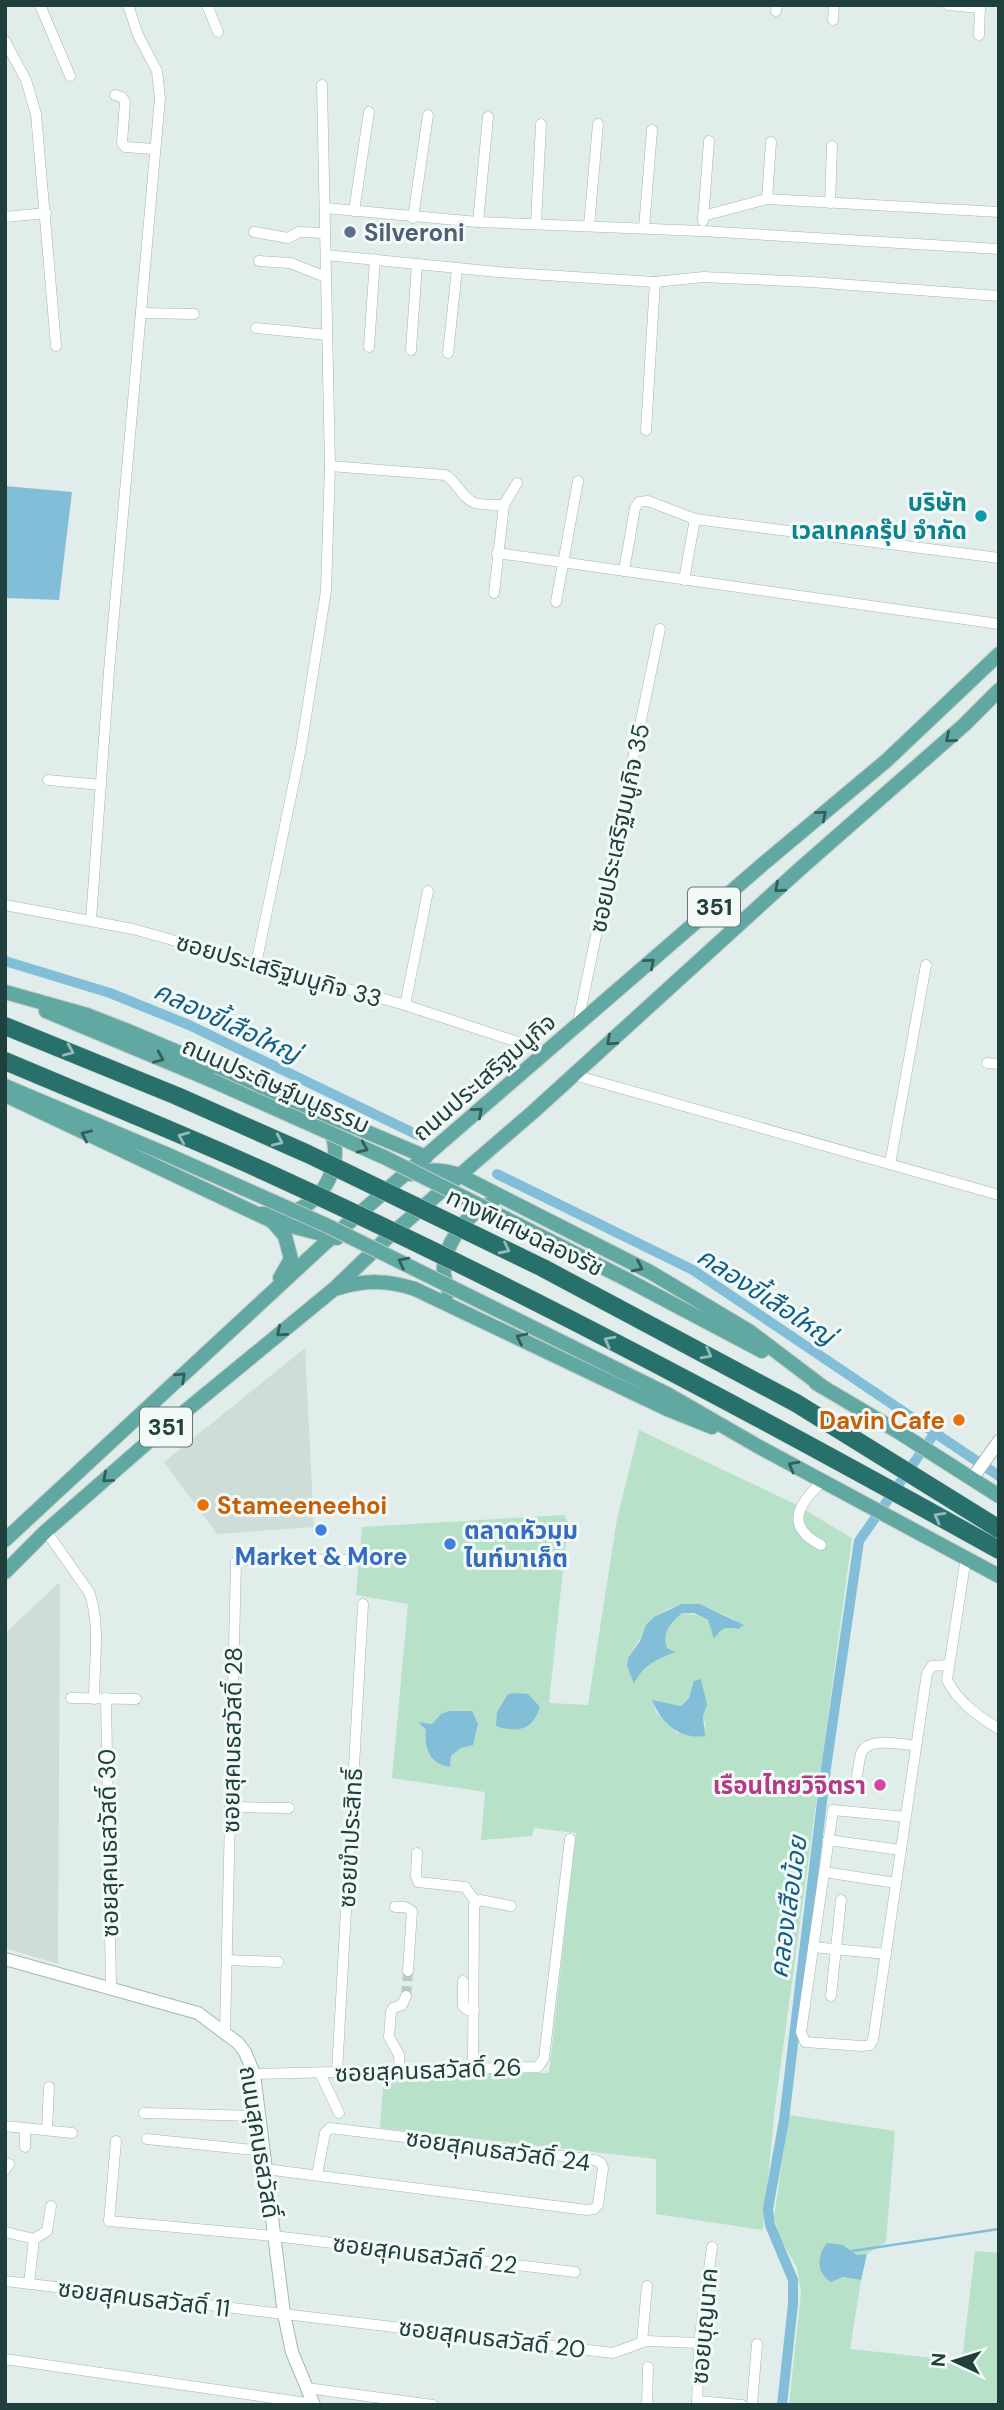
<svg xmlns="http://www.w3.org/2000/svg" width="1004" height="2410" viewBox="0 0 1004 2410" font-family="'DM Sans','Noto Sans Thai',sans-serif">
  <rect width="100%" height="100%" fill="#e1edea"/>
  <g fill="#cfddd9">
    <polygon points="305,1348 314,1527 217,1534 164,1462"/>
    <polygon points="60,1582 60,1604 58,1964 5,1948 5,1633"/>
  </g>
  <g fill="#b7e1c9" fill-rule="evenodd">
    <path d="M639 1430 795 1504 852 1538 775 2107 763 2230 656 2214V2159L380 2128 384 2075 549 2073 576 1833 534 1828 532 1836 481 1840 485 1792 392 1778 408 1604 356 1595 362 1527 564 1515 568 1522 549 1703 588 1705 617 1519ZM681 1604H700L734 1619 738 1629 726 1627 720 1629C708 1620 698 1613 682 1613 671 1623 662 1632 667 1648L675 1651 654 1661 638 1675 628 1658C648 1629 644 1617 681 1604ZM689 1698 707 1705 703 1716 706 1727 677 1733 656 1712 653 1701 681 1706ZM441 1714 461 1748 451 1756 419 1723 432 1724Z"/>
    <polygon points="789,2115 895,2131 886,2242 867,2254 857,2255 843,2245 843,2277 861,2280 850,2349 962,2361 975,2251 999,2253 999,2405 789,2405 801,2293 797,2268 780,2238 774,2217"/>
  </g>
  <g fill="#83bed9">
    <polygon points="5,486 72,492 59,600 5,598"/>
    <path d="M681 1604H700L744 1625 738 1629C725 1627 722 1627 714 1639L708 1620 694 1613H682C671 1623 662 1632 667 1648L676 1652C658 1658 642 1666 634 1684L627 1666 628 1658 640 1641 646 1625 654 1617Z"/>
    <path d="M701 1679 707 1705 703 1716 705 1736C680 1740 661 1723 652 1700L681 1706 689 1698 694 1681Z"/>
    <path d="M516 1693 528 1694 540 1707C532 1731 517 1733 496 1726L497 1712 508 1694Z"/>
    <path d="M450 1711H472L478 1724 473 1745 461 1748 451 1756 450 1767C430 1764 424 1748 426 1730L418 1722 432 1724 441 1714Z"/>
    <path d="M827 2243 843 2245 857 2255 867 2254 861 2280 843 2277 831 2282C816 2273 817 2255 827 2243Z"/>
  </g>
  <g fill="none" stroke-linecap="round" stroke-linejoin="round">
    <polyline stroke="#83bed9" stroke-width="2.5" points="852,2251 999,2229"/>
    <g stroke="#83bed9" stroke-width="10">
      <polyline points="5,961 110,993 189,1025 424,1138"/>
      <polyline points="497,1174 693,1270 999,1476"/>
      <polyline points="782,2405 793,2304 793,2280 770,2225 768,2209 784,2120 826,1768 859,1541 934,1434"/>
    </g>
    <polyline stroke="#bacac7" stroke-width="10" stroke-dasharray="10 5" stroke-linecap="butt" points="406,1996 408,1971"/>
    <defs>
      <g id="minor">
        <polyline points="40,5 70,76"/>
        <polyline points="207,5 218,32"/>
        <polyline points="948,5 980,8"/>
        <polyline points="776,11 777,5"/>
        <polyline points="833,20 834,5"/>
        <polyline points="979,35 980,5"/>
        <polyline points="5,41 26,80 36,114 56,346"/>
        <polyline points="115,95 122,97 125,102 122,143 125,147 154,149"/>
        <polyline points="767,199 771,142"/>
        <polyline points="830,203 832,146"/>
        <polyline points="325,208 478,222 702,231 999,249"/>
        <polyline points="354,211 369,112"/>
        <polyline points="703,216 767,199 999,212"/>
        <polyline points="5,217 46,213"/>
        <polyline points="413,218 428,115"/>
        <polyline points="703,221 709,141"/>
        <polyline points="478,222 488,117"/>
        <polyline points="536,223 541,124"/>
        <polyline points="589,226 598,124"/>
        <polyline points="644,228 652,130"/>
        <polyline points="254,232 288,238 299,232 325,233"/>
        <polyline points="326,255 498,272 655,282 703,277 811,282 999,296"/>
        <polyline points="259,261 290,263 326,277"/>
        <polyline points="141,313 194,314"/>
        <polyline points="256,328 327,335"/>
        <polyline points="369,347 375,259"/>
        <polyline points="411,350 417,264"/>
        <polyline points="448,353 457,269"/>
        <polyline points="646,430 655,282"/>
        <path d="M330 466 445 475C457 481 462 499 475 503 483 505 495 505 504 505"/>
        <polyline points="497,553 999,624"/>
        <polyline points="624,571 635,508 639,502 648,501 695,519 999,558"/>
        <polyline points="684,580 695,519"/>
        <polyline points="494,593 504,505 517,483"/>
        <polyline points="556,602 578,481"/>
        <polyline points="48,780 101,785"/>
        <polyline points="5,905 133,929 405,1005 548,1052"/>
        <polyline points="91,920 109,671 160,98 157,71 138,35 128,5"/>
        <polyline points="256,964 301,748 326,591 330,466 322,85"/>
        <polyline points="405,1005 428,891"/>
        <polyline points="577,1027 660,629"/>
        <polyline points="987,1063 999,1064"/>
        <polyline points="574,1075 999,1195"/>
        <polyline points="890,1164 926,965"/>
        <path d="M46 1531 89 1592C101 1624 94 1664 94 1699"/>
        <path d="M821 1545C784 1526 798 1504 823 1481"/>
        <path d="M966 1557 947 1680C958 1702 978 1716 999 1729"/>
        <polyline points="71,1698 136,1699"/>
        <polyline points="106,1698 111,1987"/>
        <path d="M857 1777C858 1769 859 1761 861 1754 867 1736 900 1745 915 1745"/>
        <polyline points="230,1807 289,1808"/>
        <polyline points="906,1817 833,1810 801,2032 805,2042 862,2046 870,2045 873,2040 927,1673 932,1666 948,1665"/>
        <polyline points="828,1840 901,1850"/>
        <polyline points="417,1853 416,1876 418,1882 465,1887 476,1902"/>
        <polyline points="824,1872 896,1883"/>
        <polyline points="395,1907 405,1907 412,1911 408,1971"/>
        <polyline points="813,1947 886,1954"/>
        <polyline points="227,1960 278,1962"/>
        <polyline points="463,1981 463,2006 468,2010 474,2011"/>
        <polyline points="831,1996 841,1900"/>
        <polyline points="225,2031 236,1562 239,1560 348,1560"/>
        <polyline points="473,2069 474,1905 480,1900 511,1906"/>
        <polyline points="400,2071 399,2055 389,2037 391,2012 393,2008 402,2005 406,1996"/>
        <polyline points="337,2072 363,1604"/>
        <polyline points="320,2073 339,2113"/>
        <polyline points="254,2074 538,2067 544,2058 570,1839"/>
        <polyline points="144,2113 259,2116"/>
        <polyline points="5,2126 72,2133"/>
        <polyline points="47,2130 49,2087"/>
        <polyline points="147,2139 263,2151"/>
        <polyline points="116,2141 109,2221 274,2236 575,2272"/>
        <polyline points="25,2147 25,2128"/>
        <polyline points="265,2169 587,2210 594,2209 598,2205 603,2168 601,2163 595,2160 330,2128 325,2133 317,2175"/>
        <polyline points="5,2170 9,2164"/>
        <polyline points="5,2232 34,2239 29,2284"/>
        <polyline points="34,2239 47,2231 51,2206"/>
        <polyline points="5,2281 613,2353 646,2341 699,2343"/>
        <polyline points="642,2342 647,2286"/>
        <polyline points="5,2359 314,2404"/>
        <polyline points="307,2388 433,2405"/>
        <polyline points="697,2401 742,2405"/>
        <polyline points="647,2405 648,2367"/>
        <polyline points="697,2405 699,2343 712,2247"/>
        <polyline points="752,2405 757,2344"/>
      </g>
      <polyline id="tertiary" points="972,1479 999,1441"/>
      <polyline id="secondary" points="5,1959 198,2013 238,2043 245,2052 254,2074 284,2314 292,2352 314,2405"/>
      <g id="primary">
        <polyline points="5,992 87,1015 128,1031 426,1157"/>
        <polyline points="46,1011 211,1080"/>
        <polyline points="5,1086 166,1154"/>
        <polyline points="5,1095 272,1221 285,1236 291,1259 280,1278"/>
        <path d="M410 1174C428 1169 444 1169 461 1176L650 1272 749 1331 823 1387"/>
        <path d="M261 1214C273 1214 287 1215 299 1209 329 1196 345 1155 328 1126"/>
        <polyline points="272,1221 337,1238"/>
        <polyline points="622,1277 762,1351"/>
        <path d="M338 1288C365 1280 388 1280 415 1289L667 1409 712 1427"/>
        <path d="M449 1292C447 1287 445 1281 444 1275 441 1247 467 1212 492 1203"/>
        <polyline points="574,1348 669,1395 761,1448 999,1576"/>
        <polyline points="816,1383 897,1431 999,1496"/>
        <polyline points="5,1540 323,1245 763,864 886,761 999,654"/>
        <polyline points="5,1572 46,1531 149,1441 334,1289 387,1238 533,1112 801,868 964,725 999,690"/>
      </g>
    </defs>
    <use href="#minor" stroke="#a3b6b2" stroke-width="11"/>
    <use href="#tertiary" stroke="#a3b6b2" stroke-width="14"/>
    <use href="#secondary" stroke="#9ebab5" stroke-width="14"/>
    <use href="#primary" stroke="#c0cac8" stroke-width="16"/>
    <use href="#minor" stroke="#fff" stroke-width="10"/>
    <use href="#tertiary" stroke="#fff" stroke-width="12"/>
    <use href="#secondary" stroke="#fff" stroke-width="12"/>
    <use href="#primary" stroke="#60a8a1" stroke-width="14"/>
    <defs>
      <g id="primary-bridge">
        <polyline points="211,1080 386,1158 622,1277"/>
        <polyline points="166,1154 328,1226 574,1348"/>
      </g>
      <g id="motorway-bridge">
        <polyline points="5,1026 177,1096 308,1154 543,1268 796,1403 999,1529"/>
        <path d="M5 1061C92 1098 180 1133 266 1172 516 1286 759 1416 999 1550"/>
      </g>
    </defs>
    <use href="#primary-bridge" stroke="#c0cac8" stroke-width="16" stroke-linecap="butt"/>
    <use href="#motorway-bridge" stroke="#c0cac8" stroke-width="19" stroke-linecap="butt"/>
    <use href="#primary-bridge" stroke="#60a8a1" stroke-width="14"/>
    <use href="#motorway-bridge" stroke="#28706c" stroke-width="18"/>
  </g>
  <defs><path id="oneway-chevron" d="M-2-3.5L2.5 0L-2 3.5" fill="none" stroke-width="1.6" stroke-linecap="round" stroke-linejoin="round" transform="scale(1.75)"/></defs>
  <g stroke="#325f5a">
    <use href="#oneway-chevron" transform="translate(950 738) rotate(139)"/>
    <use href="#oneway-chevron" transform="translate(822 815) rotate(-40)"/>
    <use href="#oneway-chevron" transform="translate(779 888) rotate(138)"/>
    <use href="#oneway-chevron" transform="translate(650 963) rotate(-41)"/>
    <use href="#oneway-chevron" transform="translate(611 1041) rotate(138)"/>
    <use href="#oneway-chevron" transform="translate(159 1058) rotate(23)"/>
    <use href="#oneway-chevron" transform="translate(478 1112) rotate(-41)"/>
    <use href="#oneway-chevron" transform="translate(86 1135) rotate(-155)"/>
    <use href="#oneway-chevron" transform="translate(363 1148) rotate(24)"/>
    <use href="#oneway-chevron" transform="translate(403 1262) rotate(-153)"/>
    <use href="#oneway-chevron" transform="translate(638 1267) rotate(26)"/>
    <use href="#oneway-chevron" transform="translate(281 1332) rotate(140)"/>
    <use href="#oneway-chevron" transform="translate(521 1338) rotate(-154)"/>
    <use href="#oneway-chevron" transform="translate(181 1377) rotate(-43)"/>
    <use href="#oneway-chevron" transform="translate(793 1466) rotate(-152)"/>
    <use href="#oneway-chevron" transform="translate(107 1478) rotate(139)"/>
  </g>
  <g stroke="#97bbb8">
    <use href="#oneway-chevron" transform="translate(69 1051) rotate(23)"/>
    <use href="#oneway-chevron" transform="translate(183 1137) rotate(-157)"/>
    <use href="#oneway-chevron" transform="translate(278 1141) rotate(24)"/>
    <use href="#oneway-chevron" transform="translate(505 1249) rotate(26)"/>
    <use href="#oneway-chevron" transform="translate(609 1341) rotate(-152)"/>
    <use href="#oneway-chevron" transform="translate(707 1354) rotate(28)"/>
    <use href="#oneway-chevron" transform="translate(939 1517) rotate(-151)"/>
  </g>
  <circle fill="#5c6f8a" stroke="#f2f9f7" stroke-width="2.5" cx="350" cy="232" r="7"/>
  <circle fill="#0f9aa8" stroke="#f2f9f7" stroke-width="2.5" cx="981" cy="516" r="7"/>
  <g fill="#e8710a" stroke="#f2f9f7" stroke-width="2.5">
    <circle cx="959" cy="1420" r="7"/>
    <circle cx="203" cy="1505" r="7"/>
  </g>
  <g fill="#3f7fe0" stroke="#f2f9f7" stroke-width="2.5">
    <circle cx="321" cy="1530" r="7"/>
    <circle cx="450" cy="1544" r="7"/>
  </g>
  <circle fill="#d1479c" stroke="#f2f9f7" stroke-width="2.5" cx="880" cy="1785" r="7"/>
  <g text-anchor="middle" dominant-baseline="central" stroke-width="6" stroke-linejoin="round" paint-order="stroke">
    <g fill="#f2f9f7" stroke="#5e7874" stroke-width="2">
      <rect x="688" y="887.5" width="52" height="39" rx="5"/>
      <rect x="140" y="1407.5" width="52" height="39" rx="5"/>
    </g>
    <g font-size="23" font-weight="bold" fill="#1f403c">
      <text x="714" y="907">351</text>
      <text x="166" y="1427">351</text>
    </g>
    <g font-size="24" font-weight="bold" fill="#4e5e75" stroke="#f2f9f7" text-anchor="start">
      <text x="364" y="232">Silveroni</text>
    </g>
    <g font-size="24" font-weight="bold" fill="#0d838f" stroke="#f2f9f7" text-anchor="end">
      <text x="967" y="502">บริษัท<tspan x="967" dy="28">เวลเทคกรุ๊ป จำกัด</tspan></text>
    </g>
    <g font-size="24" fill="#1f403c" stroke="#f2f9f7">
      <text transform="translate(619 828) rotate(-78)">ซอยประเสริฐมนูกิจ 35</text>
      <text transform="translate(279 970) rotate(16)">ซอยประเสริฐมนูกิจ 33</text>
      <text transform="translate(484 1077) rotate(-41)">ถนนประเสริฐมนูกิจ</text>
      <text transform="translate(276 1085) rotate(24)">ถนนประดิษฐ์มนูธรรม</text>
      <text transform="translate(525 1232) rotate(26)">ทางพิเศษฉลองรัช</text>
      <text transform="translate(232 1740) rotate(-89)">ซอยสุคนธสวัสดิ์ 28</text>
      <text transform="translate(350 1838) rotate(-87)">ซอยขำประสิทธิ์</text>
      <text transform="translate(108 1843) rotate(-91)">ซอยสุคนธสวัสดิ์ 30</text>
      <text transform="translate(428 2070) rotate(-2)">ซอยสุคนธสวัสดิ์ 26</text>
      <text transform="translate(260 2142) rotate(81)">ถนนสุคนธสวัสดิ์</text>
      <text transform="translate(498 2150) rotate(8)">ซอยสุคนธสวัสดิ์ 24</text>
      <text transform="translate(425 2254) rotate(7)">ซอยสุคนธสวัสดิ์ 22</text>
      <text transform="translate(144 2298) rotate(7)">ซอยสุคนธสวัสดิ์ 11</text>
      <text transform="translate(704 2326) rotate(-85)">ซอยบุญนาค</text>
      <text transform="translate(492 2338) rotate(7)">ซอยสุคนธสวัสดิ์ 20</text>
    </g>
    <g font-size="24" font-weight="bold" fill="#c56008" stroke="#f2f9f7" text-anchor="end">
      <text x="945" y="1420">Davin Cafe</text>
      <text x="217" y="1505" text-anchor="start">Stameeneehoi</text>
    </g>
    <g font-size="24" font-weight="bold" fill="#366cbe" stroke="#f2f9f7" text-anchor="start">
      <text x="464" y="1530">ตลาดหัวมุม<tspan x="464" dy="28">ไนท์มาเก็ต</tspan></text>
      <text x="321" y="1556" text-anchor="middle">Market &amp; More</text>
    </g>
    <g font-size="24" font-weight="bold" fill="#b23c85" stroke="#f2f9f7" text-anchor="end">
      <text x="866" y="1785">เรือนไทยวิจิตรา</text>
    </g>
    <g font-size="26" font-style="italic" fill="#125f83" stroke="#f2f9f7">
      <text transform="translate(227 1022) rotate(25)">คลองขี้เสือใหญ่</text>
      <text transform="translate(766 1296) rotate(33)">คลองขี้เสือใหญ่</text>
      <text transform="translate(788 1907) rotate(-82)">คลองเสือน้อย</text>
    </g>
  </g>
  <rect width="1004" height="2410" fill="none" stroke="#1f403c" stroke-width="14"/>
  <g transform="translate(955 2361) rotate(274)" stroke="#f2f9f7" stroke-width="5" paint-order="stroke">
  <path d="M0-5L12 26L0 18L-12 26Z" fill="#1f403c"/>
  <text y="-10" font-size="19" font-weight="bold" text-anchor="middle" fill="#1f403c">N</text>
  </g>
</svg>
